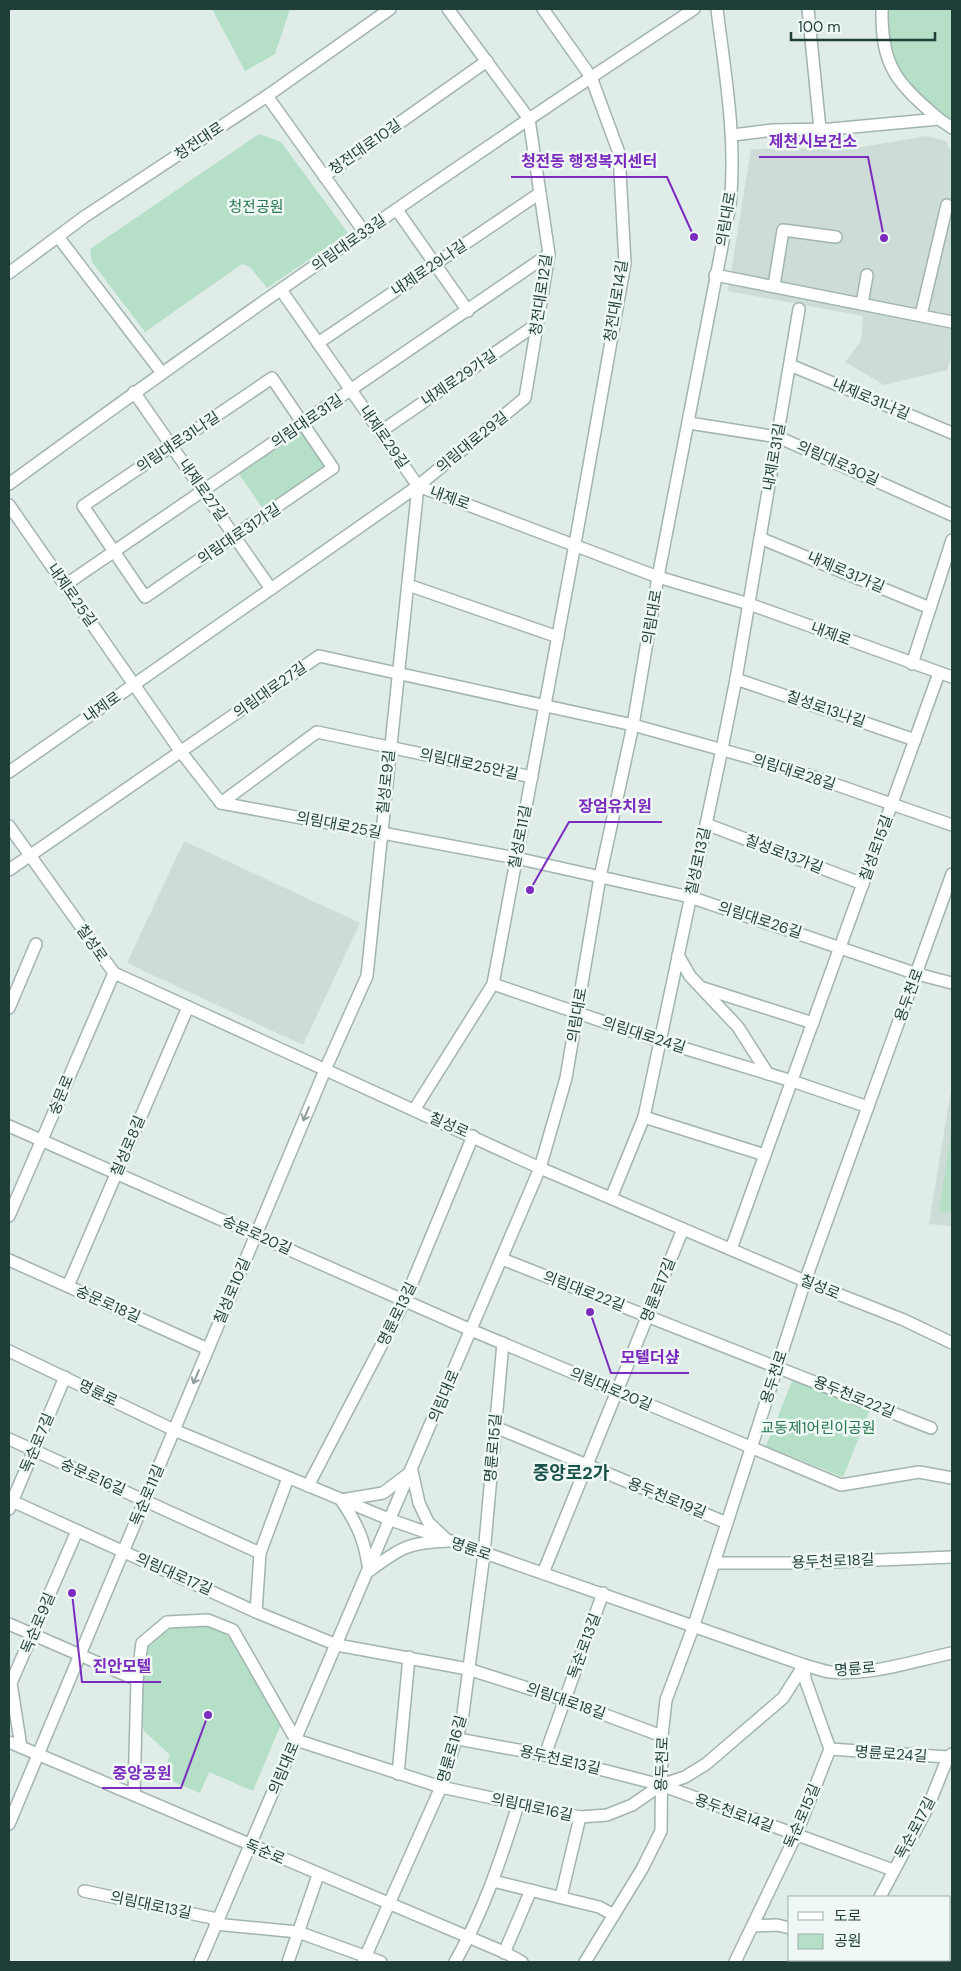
<svg xmlns="http://www.w3.org/2000/svg" width="961" height="1971" viewBox="0 0 961 1971" font-family="'DM Sans','Noto Sans KR',sans-serif">
  <rect width="100%" height="100%" fill="#dfece8"/>
  <g fill="#cedcd7">
    <polygon points="926,136 946,141 952,153 952,355 947,370 884,385 845,362 861,341 863,316 728,291 751,149 856,148"/>
    <polygon points="184,841 360,923 303,1045 127,963"/>
    <polygon points="952,1084 952,1226 929,1224"/>
  </g>
  <g fill="#b6dfc7">
    <polygon points="212,9 290,9 275,54 245,71"/>
    <polygon points="886,9 952,9 952,125 901,77 890,53"/>
    <polygon points="259,134 281,142 348,233 267,288 250,267 242,264 145,332 92,262 90,249"/>
    <polygon points="301,432 328,471 266,513 239,474"/>
    <polygon points="952,1126 952,1213 939,1212"/>
    <polygon points="793,1379 870,1410 843,1477 766,1446"/>
    <polygon points="173,1625 206,1625 225,1633 244,1654 281,1724 253,1791 209,1772 200,1793 162,1777 170,1755 144,1731 139,1705 148,1647"/>
  </g>
  <g fill="none" stroke-linecap="round" stroke-linejoin="round">
    <defs>
      <g id="minor">
        <polyline points="808,9 820,129"/>
        <path d="M882 9C881 67 897 83 939 119"/>
        <polyline points="267,96 365,233"/>
        <polyline points="733,135 773,130 831,129 939,119 952,128"/>
        <polyline points="324,176 487,61"/>
        <polyline points="397,210 468,311"/>
        <polyline points="59,238 162,373"/>
        <polyline points="9,273 84,217 267,96 390,9"/>
        <polyline points="715,275 952,322"/>
        <polyline points="774,286 783,230 836,237"/>
        <polyline points="281,290 418,486"/>
        <polyline points="862,304 867,275"/>
        <polyline points="921,315 947,205"/>
        <polyline points="318,343 540,193"/>
        <polyline points="790,365 952,433"/>
        <polygon points="272,378 333,468 145,597 83,506"/>
        <polyline points="134,392 271,589"/>
        <polyline points="689,423 778,437 952,515"/>
        <polyline points="380,432 537,324"/>
        <path d="M9 484C233 320 462 162 694 9"/>
        <polyline points="418,486 525,398 549,254 529,119 448,9"/>
        <polyline points="9,505 181,752 221,803 516,858 690,897 917,974 952,983"/>
        <polyline points="760,538 930,608"/>
        <polyline points="65,585 549,254"/>
        <polyline points="408,585 558,637"/>
        <polyline points="912,664 952,540"/>
        <polyline points="736,679 915,740"/>
        <polyline points="9,772 418,486 658,577 749,604 952,677"/>
        <polyline points="221,803 317,732 532,777"/>
        <polyline points="706,824 863,884"/>
        <polyline points="9,826 114,973 540,1168 805,1281 904,1320 952,1343"/>
        <polyline points="9,870 319,656 633,725 791,769 952,825"/>
        <polyline points="678,955 690,976 738,1027 768,1074"/>
        <polyline points="493,984 660,1041 792,1081 868,1107"/>
        <polyline points="703,988 813,1023"/>
        <polyline points="9,1008 36,944"/>
        <polyline points="414,1110 493,984 575,544 625,263 619,153 591,77 543,9"/>
        <polyline points="644,1117 765,1155"/>
        <polyline points="9,1126 471,1330 841,1485 919,1472 952,1478"/>
        <polyline points="611,1198 644,1117 722,749 736,679 799,309"/>
        <polyline points="9,1216 114,973"/>
        <polyline points="731,1249 939,673"/>
        <polyline points="502,1259 931,1428"/>
        <polyline points="9,1260 208,1349"/>
        <polyline points="68,1286 188,1007"/>
        <path d="M9 1351 174 1430 391 1520 804 1665C813 1667 822 1671 830 1672 870 1676 914 1661 952 1653"/>
        <polyline points="495,1427 727,1523"/>
        <polyline points="9,1439 260,1553"/>
        <path d="M412 1471 419 1503 428 1522 448 1541C409 1542 400 1548 369 1571 365 1541 358 1525 341 1500L383 1493Z"/>
        <polyline points="308,1486 405,1300 473,1136"/>
        <polyline points="12,1501 256,1612 337,1645 468,1669 565,1700 662,1736"/>
        <polyline points="9,1509 65,1377"/>
        <polyline points="714,1563 806,1563 952,1557"/>
        <polyline points="543,1573 683,1229"/>
        <polyline points="256,1612 260,1553 288,1478"/>
        <polyline points="9,1624 137,1680"/>
        <polyline points="458,1739 545,1755 661,1785 893,1870"/>
        <polyline points="9,1742 506,1953 522,1962"/>
        <polyline points="21,1747 11,1683 77,1531"/>
        <polyline points="830,1749 948,1757 952,1754"/>
        <polyline points="545,1755 603,1593"/>
        <polyline points="398,1774 409,1657"/>
        <polyline points="134,1794 137,1680 142,1643 167,1622 208,1620 233,1630 296,1740 441,1787 580,1817 607,1815 632,1805 661,1785 685,1777 706,1764 783,1698 804,1665"/>
        <polyline points="9,1824 325,1070 367,976 418,486"/>
        <polyline points="493,1881 599,1907 614,1915"/>
        <polyline points="84,1891 217,1919"/>
        <polyline points="561,1897 580,1817"/>
        <polyline points="880,1897 928,1807 948,1757"/>
        <polyline points="215,1924 298,1932 381,1962"/>
        <polyline points="753,1926 777,1925 790,1928"/>
        <polyline points="504,1953 531,1890"/>
        <polyline points="849,1960 852,1962"/>
        <path d="M200 1962 540 1168 566 1078 600 877 633 725 658 577 730 205C737 139 725 74 717 9"/>
        <polyline points="288,1962 318,1875"/>
        <polyline points="363,1962 441,1787 462,1721 484,1554 503,1343"/>
        <path d="M455 1962C483 1913 501 1859 518 1805"/>
        <polyline points="585,1962 642,1869 661,1831 662,1736 666,1700 694,1625 805,1281 952,874"/>
        <polyline points="735,1962 796,1835 830,1749 805,1679 804,1665"/>
      </g>
    </defs>
    <use href="#minor" stroke="#a2b4b0" stroke-width="14"/>
    <use href="#minor" stroke="#fff" stroke-width="11"/>
  </g>
  <defs><path id="oneway-shaft" d="M-6 0H5M1.5-3L5.5 0L1.5 3" fill="none" stroke-width="1.6" stroke-linecap="round" stroke-linejoin="round" transform="scale(1.25)"/></defs>
  <g stroke="#8f9e9c">
    <use href="#oneway-shaft" transform="translate(306 1114) rotate(113)"/>
    <use href="#oneway-shaft" transform="translate(196 1377) rotate(113)"/>
  </g>
  <g text-anchor="middle" dominant-baseline="central" stroke-width="5" stroke-linejoin="round" paint-order="stroke">
    <g font-size="15" fill="#1f3e39" stroke="#f0f8f5">
      <text transform="translate(199 141) rotate(-34)">청전대로</text>
      <text transform="translate(365 147) rotate(-35)">청전대로10길</text>
      <text transform="translate(726 219) rotate(-80)">의림대로</text>
      <text transform="translate(349 243) rotate(-35)">의림대로33길</text>
      <text transform="translate(429 268) rotate(-34)">내제로29나길</text>
      <text transform="translate(541 295) rotate(-82)">청전대로12길</text>
      <text transform="translate(616 301) rotate(-81)">청전대로14길</text>
      <text transform="translate(459 378) rotate(-34)">내제로29가길</text>
      <text transform="translate(871 399) rotate(23)">내제로31나길</text>
      <text transform="translate(307 421) rotate(-34)">의림대로31길</text>
      <text transform="translate(384 437) rotate(55)">내제로29길</text>
      <text transform="translate(178 442) rotate(-34)">의림대로31나길</text>
      <text transform="translate(472 442) rotate(-39)">의림대로29길</text>
      <text transform="translate(774 457) rotate(-80)">내제로31길</text>
      <text transform="translate(838 463) rotate(24)">의림대로30길</text>
      <text transform="translate(203 490) rotate(55)">내제로27길</text>
      <text transform="translate(450 498) rotate(20)">내제로</text>
      <text transform="translate(239 534) rotate(-34)">의림대로31가길</text>
      <text transform="translate(846 572) rotate(23)">내제로31가길</text>
      <text transform="translate(72 595) rotate(55)">내제로25길</text>
      <text transform="translate(652 617) rotate(-80)">의림대로</text>
      <text transform="translate(831 634) rotate(20)">내제로</text>
      <text transform="translate(270 690) rotate(-35)">의림대로27길</text>
      <text transform="translate(102 707) rotate(-35)">내제로</text>
      <text transform="translate(826 709) rotate(19)">칠성로13나길</text>
      <text transform="translate(469 764) rotate(12)">의림대로25안길</text>
      <text transform="translate(794 772) rotate(18)">의림대로28길</text>
      <text transform="translate(386 782) rotate(-84)">칠성로9길</text>
      <text transform="translate(339 825) rotate(11)">의림대로25길</text>
      <text transform="translate(520 837) rotate(-79)">칠성로11길</text>
      <text transform="translate(876 848) rotate(-70)">칠성로15길</text>
      <text transform="translate(784 854) rotate(21)">칠성로13가길</text>
      <text transform="translate(698 861) rotate(-78)">칠성로13길</text>
      <text transform="translate(760 920) rotate(18)">의림대로26길</text>
      <text transform="translate(92 943) rotate(55)">칠성로</text>
      <text transform="translate(909 995) rotate(-70)">용두천로</text>
      <text transform="translate(577 1015) rotate(-80)">의림대로</text>
      <text transform="translate(644 1035) rotate(18)">의림대로24길</text>
      <text transform="translate(61 1095) rotate(-68)">숭문로</text>
      <text transform="translate(449 1125) rotate(24)">칠성로</text>
      <text transform="translate(128 1146) rotate(-67)">칠성로8길</text>
      <text transform="translate(257 1235) rotate(24)">숭문로20길</text>
      <text transform="translate(820 1287) rotate(22)">칠성로</text>
      <text transform="translate(658 1290) rotate(-68)">명륜로17길</text>
      <text transform="translate(232 1291) rotate(-67)">칠성로10길</text>
      <text transform="translate(584 1291) rotate(21)">의림대로22길</text>
      <text transform="translate(108 1304) rotate(24)">숭문로18길</text>
      <text transform="translate(397 1314) rotate(-64)">명륜로13길</text>
      <text transform="translate(774 1377) rotate(-72)">용두천로</text>
      <text transform="translate(611 1389) rotate(23)">의림대로20길</text>
      <text transform="translate(98 1393) rotate(26)">명륜로</text>
      <text transform="translate(444 1396) rotate(-67)">의림대로</text>
      <text transform="translate(854 1397) rotate(22)">용두천로22길</text>
      <text transform="translate(37 1443) rotate(-67)">독순로7길</text>
      <text transform="translate(493 1448) rotate(-85)">명륜로15길</text>
      <text transform="translate(93 1477) rotate(24)">숭문로16길</text>
      <text transform="translate(147 1495) rotate(-67)">독순로11길</text>
      <text transform="translate(667 1498) rotate(22)">용두천로19길</text>
      <text transform="translate(471 1549) rotate(19)">명륜로</text>
      <text transform="translate(833 1561) rotate(-2)">용두천로18길</text>
      <text transform="translate(174 1574) rotate(24)">의림대로17길</text>
      <text transform="translate(38 1623) rotate(-67)">독순로9길</text>
      <text transform="translate(584 1646) rotate(-70)">독순로13길</text>
      <text transform="translate(855 1669) rotate(-5)">명륜로</text>
      <text transform="translate(566 1701) rotate(19)">의림대로18길</text>
      <text transform="translate(452 1749) rotate(-74)">명륜로16길</text>
      <text transform="translate(891 1754) rotate(4)">명륜로24길</text>
      <text transform="translate(560 1760) rotate(13)">용두천로13길</text>
      <text transform="translate(662 1764) rotate(-88)">용두천로</text>
      <text transform="translate(284 1768) rotate(-67)">의림대로</text>
      <text transform="translate(532 1807) rotate(12)">의림대로16길</text>
      <text transform="translate(734 1813) rotate(20)">용두천로14길</text>
      <text transform="translate(802 1816) rotate(-67)">독순로15길</text>
      <text transform="translate(915 1828) rotate(-62)">독순로17길</text>
      <text transform="translate(265 1852) rotate(23)">독순로</text>
      <text transform="translate(151 1905) rotate(12)">의림대로13길</text>
    </g>
    <g font-size="15" fill="#267850" stroke="#f0f8f5">
      <text x="256" y="207">청전공원</text>
      <text x="818" y="1428">교동제1어린이공원</text>
    </g>
    <g font-size="18" font-weight="bold" fill="#19514b" stroke="#f0f8f5">
      <text x="571" y="1473">중앙로2가</text>
    </g>
  </g>
  <path fill="none" stroke="#7b2cbf" stroke-width="2" d="M884 238L868 157H759M694 237L667 177H511M530 890L569 822H662M590 1312L611 1373H689M72 1593L82 1682H161M208 1715L181 1788H102"/>
  <g fill="#7b2cbf" stroke="#f0f8f5" stroke-width="2">
    <circle cx="884" cy="238" r="5"/>
    <circle cx="694" cy="237" r="5"/>
    <circle cx="530" cy="890" r="5"/>
    <circle cx="590" cy="1312" r="5"/>
    <circle cx="72" cy="1593" r="5"/>
    <circle cx="208" cy="1715" r="5"/>
  </g>
  <g font-size="16" text-anchor="middle" font-weight="bold" fill="#7b2cbf" stroke="#f0f8f5" stroke-width="5" stroke-linejoin="round" paint-order="stroke">
    <text x="813" y="147">제천시보건소</text>
    <text x="589" y="167">청전동 행정복지센터</text>
    <text x="615" y="812">장엄유치원</text>
    <text x="650" y="1363">모텔더샾</text>
    <text x="122" y="1672">진안모텔</text>
    <text x="142" y="1779">중앙공원</text>
  </g>
  <rect width="961" height="1971" fill="none" stroke="#1f3e39" stroke-width="20"/>
  <rect x="788" y="1896" width="162" height="65" fill="#f0f8f5" stroke="#9caeaa"/>
  <rect x="798" y="1912" width="25" height="8" fill="#ffffff" stroke="#9caeaa"/>
  <text x="834" y="1921" font-size="15" fill="#1f3e39">도로</text>
  <rect x="798" y="1934" width="25" height="15" fill="#b6dfc7" stroke="#9caeaa"/>
  <text x="834" y="1946" font-size="15" fill="#1f3e39">공원</text>
  <path d="M791 32v8h144v-8" fill="none" stroke="#1f3e39" stroke-width="2.5"/>
  <text x="798" y="32" font-size="15" fill="#1f3e39" stroke="#f0f8f5" stroke-width="4" paint-order="stroke">100 m</text>
</svg>
